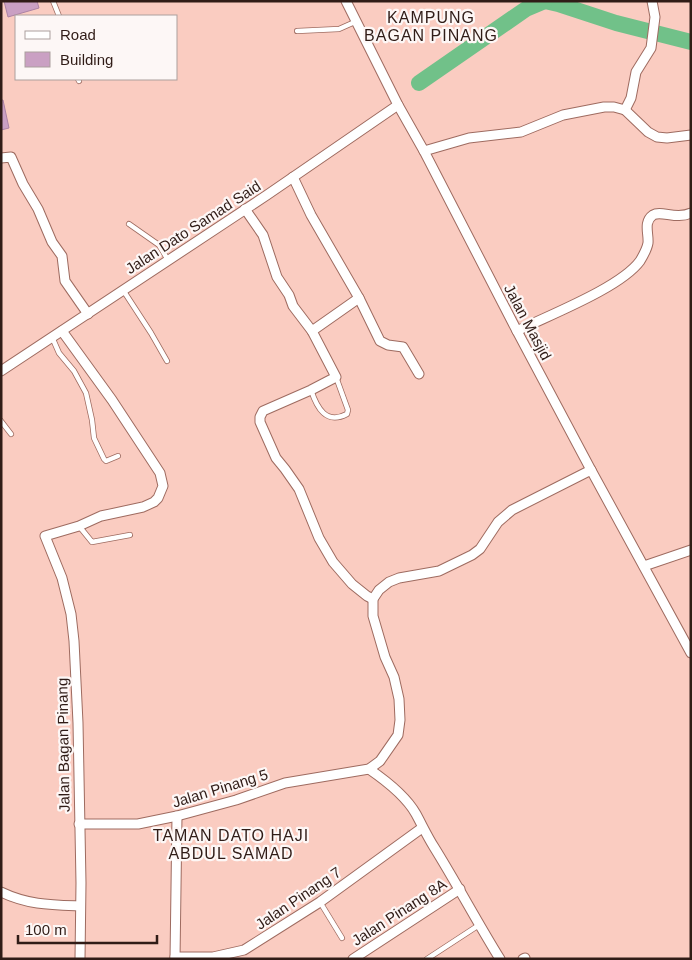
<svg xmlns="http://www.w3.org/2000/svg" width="692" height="960" viewBox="0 0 692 960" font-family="Helvetica,sans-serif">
  <rect width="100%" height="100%" fill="#faccc1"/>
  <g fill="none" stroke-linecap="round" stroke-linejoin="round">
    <g stroke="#71c189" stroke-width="16">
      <polyline points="545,1 558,4 616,23 691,42"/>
      <polyline points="419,83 526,9 545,1"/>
    </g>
  </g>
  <g fill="#caa0c3" stroke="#ac83a5">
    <polygon points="4,1 37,1 39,8 8,17"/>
    <polygon points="1,100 3,100 9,128 1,130"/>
  </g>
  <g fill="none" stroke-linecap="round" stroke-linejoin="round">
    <defs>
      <g id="service">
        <polyline points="53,1 59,16"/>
        <polyline points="297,31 339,29 357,21"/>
        <polyline points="78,79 79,81"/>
        <polyline points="129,224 159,245 168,260"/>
        <polyline points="123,290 151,333 167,361"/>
        <polyline points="52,337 59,353 74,371 86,393 92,420 94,438 104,459 106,461 118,456"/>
        <path d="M311 390C317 408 326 425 347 414L348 410 336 377"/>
        <polyline points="1,421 11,434"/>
        <polyline points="79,526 92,542 130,535"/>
        <polyline points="320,902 342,938"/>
        <polyline points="427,959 479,925"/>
      </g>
      <g id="minor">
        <polyline points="346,1 398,105 424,151 517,331 591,470 691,653"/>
        <polyline points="625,110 631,98 636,72 651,48 655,17 652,1"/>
        <polyline points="424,151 469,138 521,132 563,115 604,107 614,107 625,110 648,132 657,137 667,138 691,135"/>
        <polyline points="1,158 11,157 23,184 38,209 52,242 62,256 65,281 88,314"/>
        <polyline points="293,177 311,215 359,298 380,341 388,345 403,347 419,374"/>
        <polyline points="245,209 263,235 277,277 289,295 293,306 312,331 336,377 311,390 263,411 260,417 260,422 276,458 285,469 299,489 319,538 333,562 352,584 367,596 373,599"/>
        <polyline points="62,331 112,400 160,473 163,486 158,498 154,502 143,507 101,516 79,526 45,536 62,578 71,614 74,641 78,723 81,883 80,959"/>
        <polyline points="312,331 359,298"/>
        <path d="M517 331C549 315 620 288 640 261 643 256 647 249 648 243 649 234 643 222 653 215 661 210 677 220 691 213"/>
        <polyline points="1,371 267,195 398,105"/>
        <polyline points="644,566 691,550"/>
        <path d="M369 769C385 780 406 796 416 814 422 825 427 836 434 847 457 884 477 922 500 959"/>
        <polyline points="79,824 138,824 177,816 236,800 285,783 369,769 380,761 398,735 400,720 399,699 394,677 385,657 373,616 373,599 379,590 389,582 399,578 439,571 472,555 480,549 498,522 512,510 591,470"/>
        <path d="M1 892C28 905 51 905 80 906"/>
        <polyline points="175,957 213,957 244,950 320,902 422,828"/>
        <polyline points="175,959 177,816"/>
        <polyline points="353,959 460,889"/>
        <polyline points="523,959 525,958"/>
      </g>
    </defs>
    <use href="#service" stroke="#9e6b60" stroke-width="6"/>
    <use href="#minor" stroke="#9e6b60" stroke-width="11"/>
    <use href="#service" stroke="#fff" stroke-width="4.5"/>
    <use href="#minor" stroke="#fff" stroke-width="9"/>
  </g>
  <g text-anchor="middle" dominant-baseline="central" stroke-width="4.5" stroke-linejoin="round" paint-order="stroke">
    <g font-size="15" fill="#301c17" stroke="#fdf7f6">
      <text transform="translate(193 227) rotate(-33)">Jalan Dato Samad Said</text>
      <text transform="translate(528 322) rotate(62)">Jalan Masjid</text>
      <text transform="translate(63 745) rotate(-91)">Jalan Bagan Pinang</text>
      <text transform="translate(220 788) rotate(-17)">Jalan Pinang 5</text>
      <text transform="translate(298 898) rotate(-34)">Jalan Pinang 7</text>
      <text transform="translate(399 912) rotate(-33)">Jalan Pinang 8A</text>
    </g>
    <g font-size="16" letter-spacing="1" fill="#301c17" stroke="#fdf7f6">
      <text x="431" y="17">KAMPUNG<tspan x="431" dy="18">BAGAN PINANG</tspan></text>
      <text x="231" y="835">TAMAN DATO HAJI<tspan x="231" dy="18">ABDUL SAMAD</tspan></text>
    </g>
  </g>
  <rect width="692" height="960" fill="none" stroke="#301c17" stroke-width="5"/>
  <rect x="15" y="15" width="162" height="65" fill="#fdf7f6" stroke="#ab9f9d"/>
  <rect x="25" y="31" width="25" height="8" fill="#ffffff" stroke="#ab9f9d"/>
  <text x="60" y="40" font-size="15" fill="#301c17">Road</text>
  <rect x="25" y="52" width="25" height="15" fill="#caa0c3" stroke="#ab9f9d"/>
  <text x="60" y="65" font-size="15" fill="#301c17">Building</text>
  <path d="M18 935v8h139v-8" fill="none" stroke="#301c17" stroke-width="2.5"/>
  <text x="25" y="935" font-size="15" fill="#301c17" stroke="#fdf7f6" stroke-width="4" paint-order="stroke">100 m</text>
</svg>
